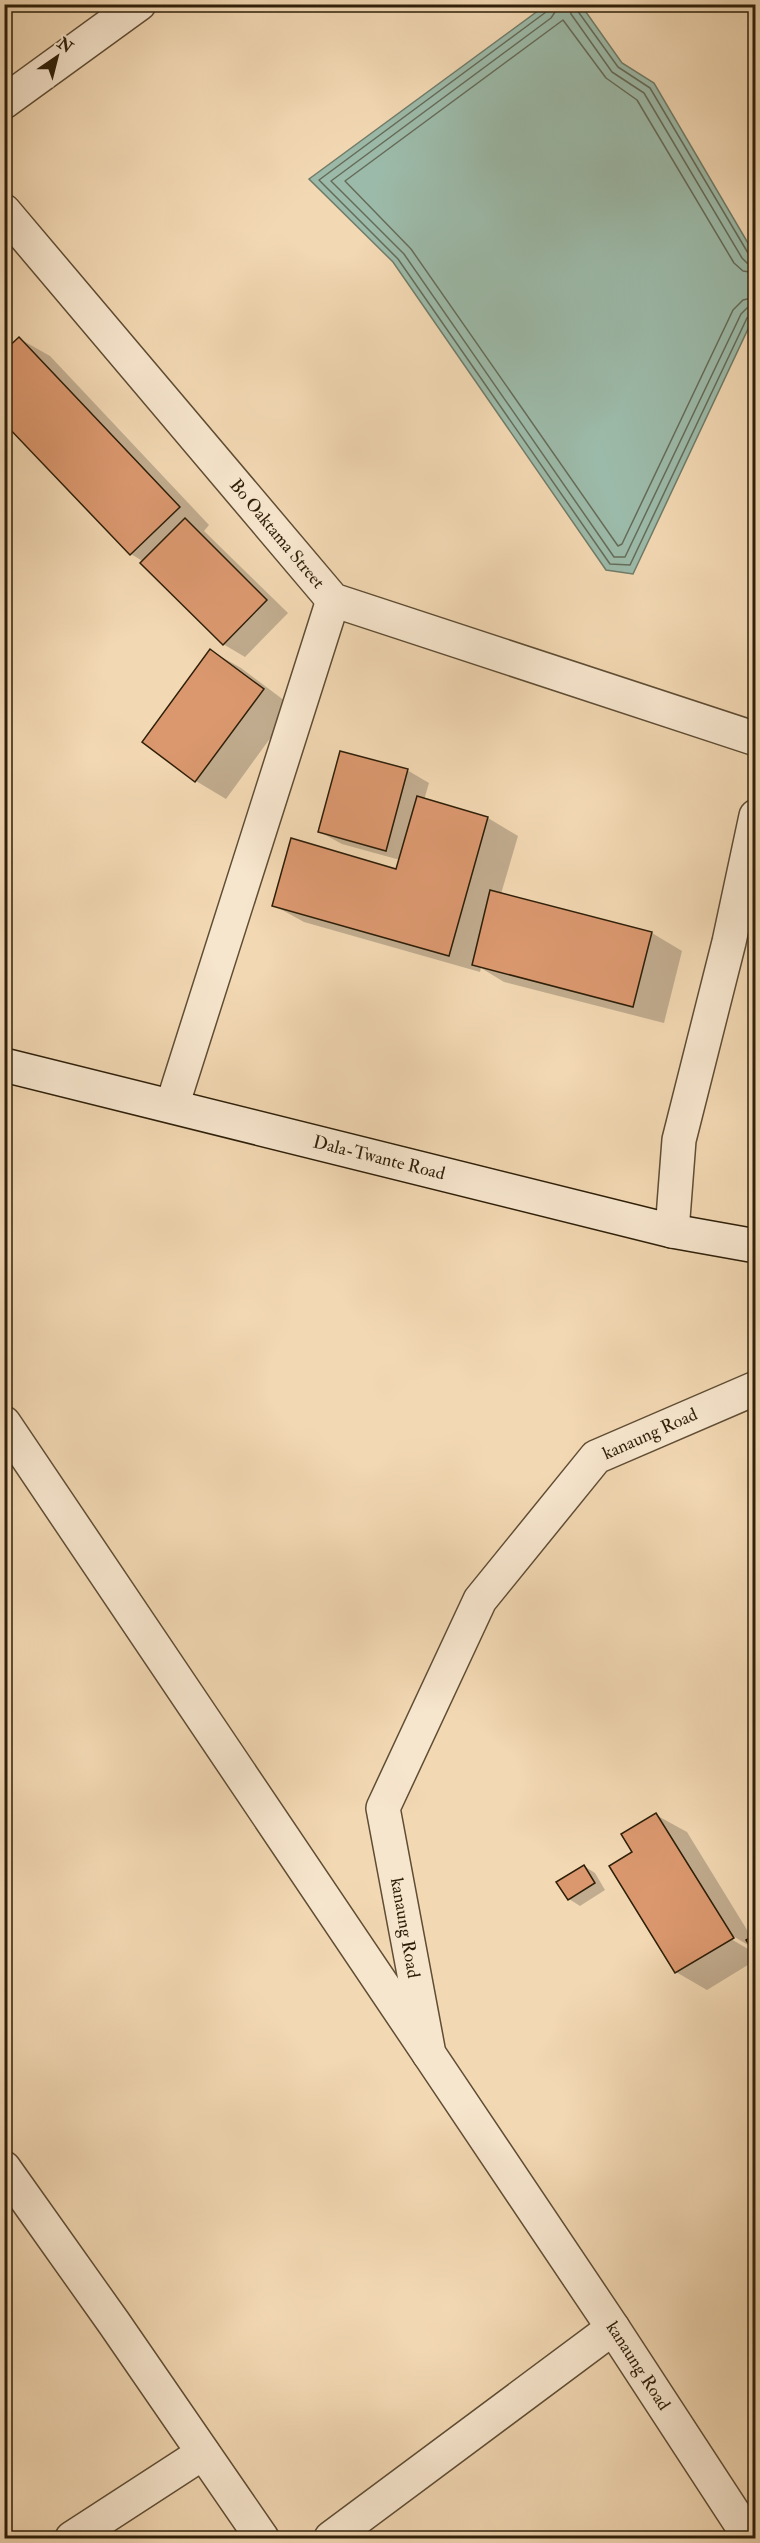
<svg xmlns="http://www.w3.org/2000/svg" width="760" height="2543" viewBox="0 0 760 2543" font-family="'IM FELL Double Pica',serif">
  <rect width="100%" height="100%" fill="#f2d8b3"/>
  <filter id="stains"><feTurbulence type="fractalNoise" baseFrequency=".00333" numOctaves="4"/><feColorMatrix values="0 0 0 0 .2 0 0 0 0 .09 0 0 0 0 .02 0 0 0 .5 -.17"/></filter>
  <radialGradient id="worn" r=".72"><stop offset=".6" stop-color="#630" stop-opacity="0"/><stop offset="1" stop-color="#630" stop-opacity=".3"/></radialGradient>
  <polygon fill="#9cbaa9" stroke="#707c69" stroke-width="1.5" points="546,5 581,5 622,63 654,83 755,255 755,314 633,574 606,570 393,262 309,179"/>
  <g fill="#0003" fill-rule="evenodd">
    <polygon points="20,339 50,356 209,525 204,531 288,613 245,657 223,644 144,562 131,554"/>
    <polygon points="211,651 241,668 293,707 226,799 196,781 144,742"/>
    <polygon points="407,770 429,783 424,800 488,818 518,836 501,894 652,933 682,951 664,1023 504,982 481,968 480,972 304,922 273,905 397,870 400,860 342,844 320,832"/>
    <path d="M656 1815 687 1832 752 1938 756 1936V1960L707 1990 676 1972 635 1852ZM728 1933 753 1948V1952L726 1936Z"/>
    <polygon points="584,1866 595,1873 605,1890 580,1906 569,1899"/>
  </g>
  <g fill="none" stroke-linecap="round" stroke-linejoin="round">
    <g stroke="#656c59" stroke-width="1.5">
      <polyline points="549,4 546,12 319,180 398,259 610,564 630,565 747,318 756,314"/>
      <polyline points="556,4 555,12 551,18 331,181 404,254 614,557 625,557 741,314 747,308 756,306"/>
      <polyline points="569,4 571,14 612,72 644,93 742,258 747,263 756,264"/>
      <polyline points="576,4 577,10 618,67 650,88 748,253 756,257"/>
      <polyline points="756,273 743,271 734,263 637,100 606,78 563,20 345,181 411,249 618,546 622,544 733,310 743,300 756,297"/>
    </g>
  </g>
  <g fill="#db986f" stroke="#2e1f09" stroke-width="1.5">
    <polygon points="19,337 180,507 130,555 4,423 4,351"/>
    <polygon points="185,518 267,600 223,645 140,563"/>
    <polygon points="210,649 264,689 195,782 142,742"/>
    <polygon points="340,751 408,769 386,851 318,832"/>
    <polygon points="417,796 488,817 449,956 272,906 291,838 396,869"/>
    <polygon points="490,890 652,932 633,1007 472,965"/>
    <polygon points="656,1813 734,1938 675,1973 609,1866 632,1852 621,1834"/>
    <polygon points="584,1865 595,1883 568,1900 556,1882"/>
    <polygon points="756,1934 756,1955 746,1940"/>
  </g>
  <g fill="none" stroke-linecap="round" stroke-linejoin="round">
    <defs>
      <g id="minor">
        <polyline points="4,102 139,4"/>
        <polyline points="4,211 333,600 756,739"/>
        <polyline points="172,1106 333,600"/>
        <polyline points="672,1231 679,1140 729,942 756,816"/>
        <polyline points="4,1423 429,2054"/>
        <polyline points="4,2168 114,2323 262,2538"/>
        <polyline points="72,2538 203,2453"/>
        <polyline points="331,2538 613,2328"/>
      </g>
      <polyline id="tertiary" points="750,2538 613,2328 429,2054 383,1808 480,1600 596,1457 756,1388"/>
      <polyline id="secondary" points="4,1065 672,1231 756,1246"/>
    </defs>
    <use href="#minor" stroke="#5f4d34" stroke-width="36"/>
    <use href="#tertiary" stroke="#5f4d34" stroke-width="36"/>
    <use href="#secondary" stroke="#2e1f09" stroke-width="36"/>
    <use href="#minor" stroke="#f7e6ce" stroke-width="33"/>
    <use href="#tertiary" stroke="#f7e6ce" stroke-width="33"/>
    <use href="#secondary" stroke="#f7e6ce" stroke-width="33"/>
  </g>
  <g text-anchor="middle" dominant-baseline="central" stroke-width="4.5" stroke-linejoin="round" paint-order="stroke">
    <g font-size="18" fill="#2e1f09" stroke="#f7e6ce">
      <text transform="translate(277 534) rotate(50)">Bo Oaktama Street</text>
      <text transform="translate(379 1158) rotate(14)">Dala-Twante Road</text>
      <text transform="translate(650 1434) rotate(-24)">kanaung Road</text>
      <text transform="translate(405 1928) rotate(80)">kanaung Road</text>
      <text transform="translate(638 2366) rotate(57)">kanaung Road</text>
    </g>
  </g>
  <rect width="760" height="2543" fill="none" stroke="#f2d8b3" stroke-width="24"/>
  <rect x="6" y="6" width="748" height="2531" fill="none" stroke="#2e1f09" stroke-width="3"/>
  <rect x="12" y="12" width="736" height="2519" fill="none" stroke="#2e1f09" stroke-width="1.5"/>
  <g transform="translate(57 57) rotate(35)" stroke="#f7e6ce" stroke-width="4.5" paint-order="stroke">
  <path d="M0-4.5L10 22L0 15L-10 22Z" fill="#2e1f09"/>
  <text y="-9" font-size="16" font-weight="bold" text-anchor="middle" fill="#2e1f09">N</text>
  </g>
  <rect width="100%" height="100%" filter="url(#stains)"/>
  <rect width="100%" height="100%" fill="url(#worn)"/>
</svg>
